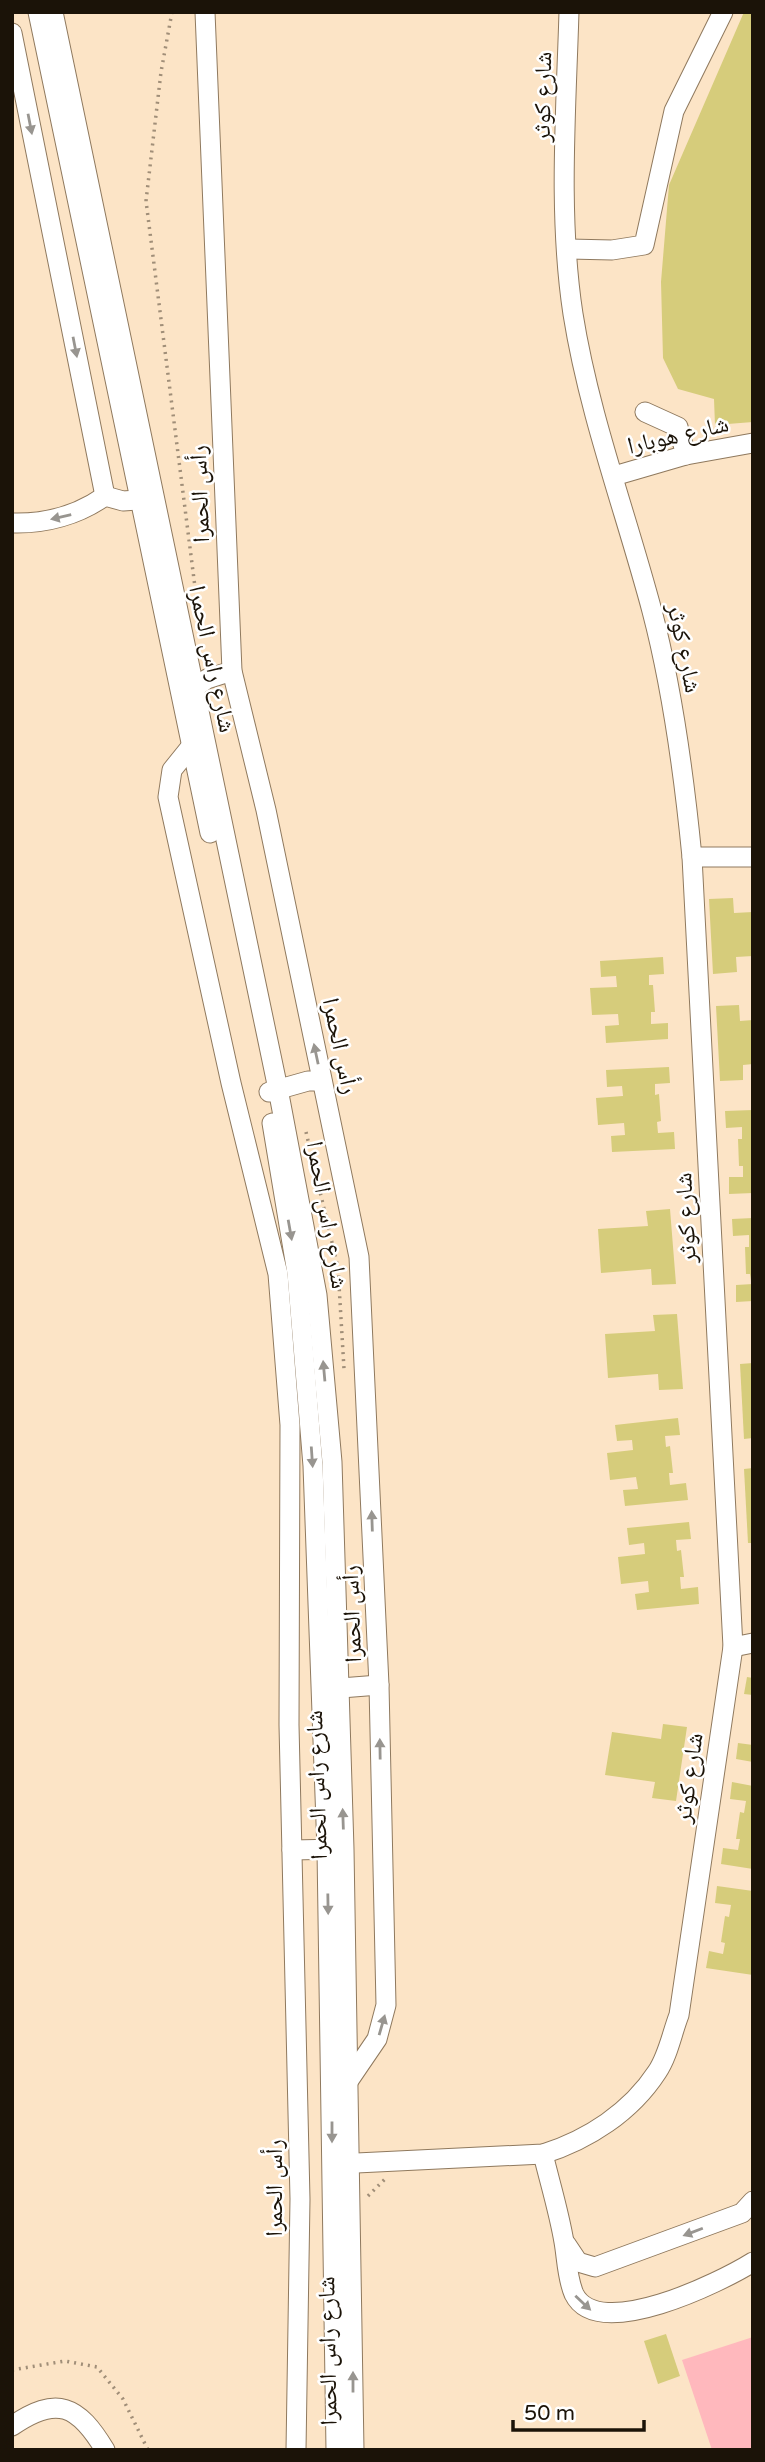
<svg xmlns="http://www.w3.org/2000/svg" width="765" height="2462" viewBox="0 0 765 2462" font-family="'Varela Round','Noto Naskh Arabic',sans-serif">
  <rect width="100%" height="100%" fill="#fce4c6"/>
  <polygon fill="#ffb8bd" points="753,2337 753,2450 712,2450 682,2360"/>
  <g fill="#d6cc7b">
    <polygon points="744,12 753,12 753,422 715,425 714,399 678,389 663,358 661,282 669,185"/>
    <polygon points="733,898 734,913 753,912 753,956 736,957 737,972 713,974 709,899"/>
    <polygon points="663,957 664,974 649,975 649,985 653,985 655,1012 651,1012 651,1024 668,1023 668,1039 606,1043 605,1026 619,1025 618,1014 592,1015 590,988 617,987 616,976 601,977 600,961"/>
    <polygon points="739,1005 740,1021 753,1020 753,1064 743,1065 743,1080 720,1081 716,1006"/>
    <polygon points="669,1067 670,1083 655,1084 655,1095 659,1094 661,1121 657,1122 658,1133 674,1132 675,1149 612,1152 611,1136 625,1135 624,1123 598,1125 596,1098 623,1096 622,1086 607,1087 606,1070"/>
    <polygon points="753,1110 753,1193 729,1194 729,1177 743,1177 743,1166 739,1166 738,1139 742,1139 742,1127 726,1128 725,1111"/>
    <polygon points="670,1209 676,1284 652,1285 651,1269 601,1273 598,1229 648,1226 646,1211"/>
    <polygon points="753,1218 753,1281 751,1281 750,1274 746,1274 745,1247 749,1247 749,1235 733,1236 732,1219"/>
    <polygon points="753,1284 753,1301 736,1302 736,1285"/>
    <polygon points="677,1314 683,1389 659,1390 658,1374 608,1378 605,1334 655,1331 653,1315"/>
    <polygon points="753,1363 753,1438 744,1439 740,1364"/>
    <polygon points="678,1418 680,1435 665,1436 666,1447 670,1446 673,1473 669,1473 670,1485 686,1483 688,1500 625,1506 623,1490 638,1489 636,1477 610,1480 607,1453 633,1450 632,1440 617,1441 615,1425"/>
    <polygon points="753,1468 753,1543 748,1543 744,1469"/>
    <polygon points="689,1522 691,1539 676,1540 677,1551 681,1550 684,1577 680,1577 681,1589 698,1587 699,1604 637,1610 635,1594 649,1592 648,1581 621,1584 618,1557 645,1554 644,1543 629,1545 627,1528"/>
    <polygon points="747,1677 753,1678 753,1695 744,1694"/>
    <polygon points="663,1724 687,1727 676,1801 652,1798 655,1782 605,1775 612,1732 661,1739"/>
    <polygon points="738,1743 753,1745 753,1762 736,1759"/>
    <polygon points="732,1782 753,1786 753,1869 721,1864 723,1848 738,1850 740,1839 736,1839 740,1812 744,1813 746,1801 730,1799"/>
    <polygon points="717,1886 753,1891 753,1975 706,1968 709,1951 723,1954 725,1943 721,1942 725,1916 729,1917 731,1905 715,1903"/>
    <polygon points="666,2334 680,2376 658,2384 644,2341"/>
  </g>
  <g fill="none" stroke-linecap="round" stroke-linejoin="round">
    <defs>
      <g id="minor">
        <polyline points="38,12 210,833"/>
        <polyline points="53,12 278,1089 317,1295 332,1462 344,1849 354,2450"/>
        <polyline points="205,12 232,671 266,810 359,1257 379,1685 386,2005 377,2039 347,2083"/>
        <polyline points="12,33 105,496"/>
        <polyline points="569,249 612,250 644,245 674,111 723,12"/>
        <polyline points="645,412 678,427 686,455"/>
        <polyline points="614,476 686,455 753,443"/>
        <polyline points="105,496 123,501 152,499"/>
        <path d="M12 523C45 524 78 515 105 496"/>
        <polyline points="184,695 207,679 232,671"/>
        <polyline points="197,739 172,770 168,797 231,1083 278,1274 290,1425 289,1725 300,2199 296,2450"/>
        <polyline points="692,857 753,857"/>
        <polyline points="269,1092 308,1081 322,1081"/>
        <polyline points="272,1123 297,1273 313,1466 327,1850 336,2450"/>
        <polyline points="733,1647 753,1643"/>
        <polyline points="328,1689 379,1685"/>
        <polyline points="292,1850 340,1849"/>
        <path d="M543 2154C550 2183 559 2212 564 2242 567 2259 567 2278 574 2294 598 2343 721 2282 753 2262"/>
        <path d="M336 2164 543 2154C588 2140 631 2112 657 2072 668 2056 672 2033 679 2015L733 1647 692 857C684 775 673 691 652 611 626 513 589 415 573 314 558 216 566 112 569 12"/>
        <polyline points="566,2244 578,2262 595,2267 742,2213 753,2201"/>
        <path d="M12 2426C57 2395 78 2405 105 2450"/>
      </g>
    </defs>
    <use href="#minor" stroke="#8f795e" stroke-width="21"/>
    <g stroke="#a08e78" stroke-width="3.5" stroke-dasharray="2 5" stroke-linecap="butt">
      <polyline points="172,12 161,72 146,201 197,603"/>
      <polyline points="306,1132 338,1268 344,1369"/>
      <polyline points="368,2196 385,2179"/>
      <polyline points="12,2370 65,2361 97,2367 123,2399 148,2450"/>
    </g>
    <use href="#minor" stroke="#fff" stroke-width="19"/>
  </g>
  <defs><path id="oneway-solid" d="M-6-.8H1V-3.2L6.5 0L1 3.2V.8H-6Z" transform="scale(1.75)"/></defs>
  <g fill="#989590">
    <use href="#oneway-solid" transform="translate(30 124) rotate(79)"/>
    <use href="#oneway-solid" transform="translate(75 347) rotate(79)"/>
    <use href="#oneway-solid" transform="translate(61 517) rotate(167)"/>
    <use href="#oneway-solid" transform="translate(316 1054) rotate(-102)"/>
    <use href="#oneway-solid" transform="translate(290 1230) rotate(80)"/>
    <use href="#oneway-solid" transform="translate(324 1371) rotate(-95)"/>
    <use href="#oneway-solid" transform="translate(312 1457) rotate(86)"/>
    <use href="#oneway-solid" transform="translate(372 1521) rotate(-92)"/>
    <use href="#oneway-solid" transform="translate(380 1749) rotate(-91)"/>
    <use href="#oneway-solid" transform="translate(343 1819) rotate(-92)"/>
    <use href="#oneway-solid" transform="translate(328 1904) rotate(89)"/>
    <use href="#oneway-solid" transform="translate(382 2025) rotate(-74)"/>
    <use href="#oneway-solid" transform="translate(332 2132) rotate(90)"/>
    <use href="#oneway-solid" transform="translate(693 2232) rotate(159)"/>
    <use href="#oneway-solid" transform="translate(583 2303) rotate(43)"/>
    <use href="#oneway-solid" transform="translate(353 2382) rotate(-90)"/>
  </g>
  <g text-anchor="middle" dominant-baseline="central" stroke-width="5" stroke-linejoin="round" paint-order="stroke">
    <g font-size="24" fill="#1b1308" stroke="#fff">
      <text transform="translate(543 97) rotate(-89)">شارع كوثر</text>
      <text transform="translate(678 435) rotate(-13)">شارع هوبارا</text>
      <text transform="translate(200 494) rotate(-92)">رأس الحمرا</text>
      <text transform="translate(684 648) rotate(78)">شارع كوثر</text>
      <text transform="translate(212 659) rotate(78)">شارع راس الحمرا</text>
      <text transform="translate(340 1046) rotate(78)">رأس الحمرا</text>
      <text transform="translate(327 1215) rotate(80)">شارع راس الحمرا</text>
      <text transform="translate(686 1218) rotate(-93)">شارع كوثر</text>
      <text transform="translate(352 1614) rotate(-92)">رأس الحمرا</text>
      <text transform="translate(689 1778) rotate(-82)">شارع كوثر</text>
      <text transform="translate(317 1785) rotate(-92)">شارع راس الحمرا</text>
      <text transform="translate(274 2188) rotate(-90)">رأس الحمرا</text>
      <text transform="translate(328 2351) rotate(-91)">شارع راس الحمرا</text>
    </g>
  </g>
  <rect width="765" height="2462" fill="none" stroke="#1b1308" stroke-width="28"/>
  <path d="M513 2420v10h131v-10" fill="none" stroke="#1b1308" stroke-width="3.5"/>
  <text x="524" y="2420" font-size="21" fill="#1b1308" stroke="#ffffff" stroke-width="5" paint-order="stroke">50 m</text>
</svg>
